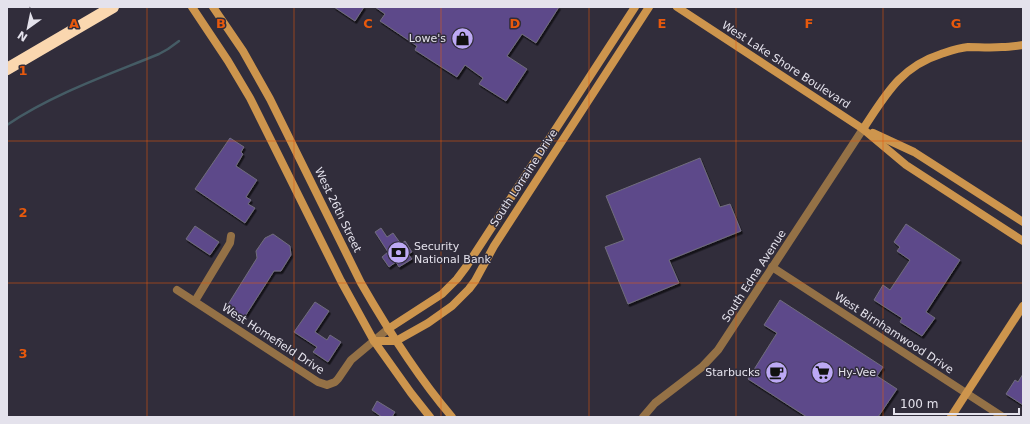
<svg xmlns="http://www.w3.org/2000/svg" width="1030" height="424" viewBox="0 0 1030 424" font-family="'DejaVu Sans',sans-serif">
  <defs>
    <filter id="shadow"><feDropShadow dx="1.5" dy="2.5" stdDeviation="0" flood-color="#0009"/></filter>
  </defs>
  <rect width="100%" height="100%" fill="#312d3b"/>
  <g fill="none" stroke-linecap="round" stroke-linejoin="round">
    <path stroke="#455c65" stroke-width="2.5" d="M7 125C53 94 108 75 159 54L168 49 179 41"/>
  </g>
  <g fill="#5d4a8a" stroke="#716d7d" filter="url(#shadow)">
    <polygon points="334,7 364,7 355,21"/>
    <polygon points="375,7 559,7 536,43 522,34 507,56 527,69 506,101 479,84 483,78 465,65 457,77 415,50 417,46 380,21 385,14"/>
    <polygon points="230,138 244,147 241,152 243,154 236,166 257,180 246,197 251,200 248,204 255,208 245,223 195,189"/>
    <polygon points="700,158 720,207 730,204 741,231 669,260 679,283 628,304 605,247 624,240 606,196"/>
    <polygon points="906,224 960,260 926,312 935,318 922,336 900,322 902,318 874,300 883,285 890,290 910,260 897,251 900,247 894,242"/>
    <polygon points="195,226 219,242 210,255 186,239"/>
    <polygon points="381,228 387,237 393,233 401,244 405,241 412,252 408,254 412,259 399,267 396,262 389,267 382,257 388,252 375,232"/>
    <polygon points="273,234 290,246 291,255 281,271 274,271 244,318 227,306 257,258 256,251 265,238"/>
    <polygon points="780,300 883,367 877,376 897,389 878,417 807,417 748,379 777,333 764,325"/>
    <polygon points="315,302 329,311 315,332 327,340 330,335 341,342 328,362 313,352 317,347 294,332"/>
    <polygon points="1023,374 1023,405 1006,394 1015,380 1018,382"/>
    <polygon points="377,401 395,412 392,417 382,417 372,410"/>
  </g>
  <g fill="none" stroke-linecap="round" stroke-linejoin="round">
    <g stroke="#947146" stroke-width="8">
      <polyline points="772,267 1003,417"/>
      <polyline points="177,290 318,382 327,385 335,382 338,379 351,360 388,329"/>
      <polyline points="195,301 230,243 231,236"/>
      <polyline points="643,417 655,403 702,367 718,350 863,129"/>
    </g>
    <g stroke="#cd954d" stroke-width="8">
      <polyline points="192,7 228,61 250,98 341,281 374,341 411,393 430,417"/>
      <path d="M213 7 243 51 270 99 361 283C388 330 417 376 452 417"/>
      <polyline points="677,7 863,129 906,165 1023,241"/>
      <path d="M863 129C885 96 900 67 941 54 950 51 958 48 968 47 979 47 990 48 1002 47 1009 47 1016 46 1023 45"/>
      <polyline points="873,133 914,152 1023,222"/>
      <polyline points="388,329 442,294 457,279 466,267 635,7"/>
      <polyline points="374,341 396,341 428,323 452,306 469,289 475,281 494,246 649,7"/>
      <polyline points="951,417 1023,306"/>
    </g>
    <polyline stroke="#fad7af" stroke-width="12" points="7,69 113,7"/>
  </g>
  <path fill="none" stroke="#e8590c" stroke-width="1" stroke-opacity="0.55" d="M147 7V417M294 7V417M441 7V417M589 7V417M736 7V417M883 7V417M7 141H1023M7 283H1023"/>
  <defs>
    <symbol id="shop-disc" viewBox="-11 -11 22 22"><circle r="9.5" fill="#bda9f5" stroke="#312d3b"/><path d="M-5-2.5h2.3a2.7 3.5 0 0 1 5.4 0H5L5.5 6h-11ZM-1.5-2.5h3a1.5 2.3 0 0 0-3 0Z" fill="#111"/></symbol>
    <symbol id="bank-disc" viewBox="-11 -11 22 22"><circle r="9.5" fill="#bda9f5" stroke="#312d3b"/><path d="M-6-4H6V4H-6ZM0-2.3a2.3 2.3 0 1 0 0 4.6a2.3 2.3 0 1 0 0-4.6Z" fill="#111"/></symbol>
    <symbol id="cafe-disc" viewBox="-11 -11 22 22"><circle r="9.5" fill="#bda9f5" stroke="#312d3b"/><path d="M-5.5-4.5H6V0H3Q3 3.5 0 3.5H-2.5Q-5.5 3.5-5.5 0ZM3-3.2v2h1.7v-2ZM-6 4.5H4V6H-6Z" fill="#111"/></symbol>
    <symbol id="supermarket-disc" viewBox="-11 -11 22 22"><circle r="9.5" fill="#bda9f5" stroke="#312d3b"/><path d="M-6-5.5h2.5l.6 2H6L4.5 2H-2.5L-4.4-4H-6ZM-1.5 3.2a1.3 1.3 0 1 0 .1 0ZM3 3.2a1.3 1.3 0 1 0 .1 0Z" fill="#111"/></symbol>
  </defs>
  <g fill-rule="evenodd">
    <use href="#shop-disc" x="450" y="26" width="25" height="25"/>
    <use href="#bank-disc" x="386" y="240" width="25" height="25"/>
    <use href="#cafe-disc" x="764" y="360" width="25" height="25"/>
    <use href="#supermarket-disc" x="810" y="360" width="25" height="25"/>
  </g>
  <g text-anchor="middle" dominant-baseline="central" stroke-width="3" stroke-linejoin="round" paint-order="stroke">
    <g font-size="11" fill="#e4e2ec" stroke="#312d3b" text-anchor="end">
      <text x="446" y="38">Lowe's</text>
      <text x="414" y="246" text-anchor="start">Security<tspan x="414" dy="13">National Bank</tspan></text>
      <text x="760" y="372">Starbucks</text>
      <text x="838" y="372" text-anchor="start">Hy-Vee</text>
    </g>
    <g font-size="11" fill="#e4e2ec" stroke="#312d3b">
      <text transform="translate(786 65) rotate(33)">West Lake Shore Boulevard</text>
      <text transform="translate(524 178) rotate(-57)">South Lorraine Drive</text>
      <text transform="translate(338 210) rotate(64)">West 26th Street</text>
      <text transform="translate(754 276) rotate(-57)">South Edna Avenue</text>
      <text transform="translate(894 333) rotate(33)">West Birnhamwood Drive</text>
      <text transform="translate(273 339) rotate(33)">West Homefield Drive</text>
    </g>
  </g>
  <g font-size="13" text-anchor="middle" font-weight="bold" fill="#e8590c" stroke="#312d3b" stroke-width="3" stroke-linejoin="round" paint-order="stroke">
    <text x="74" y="28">A</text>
    <text x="221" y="28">B</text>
    <text x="368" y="28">C</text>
    <text x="515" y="28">D</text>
    <text x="662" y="28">E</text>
    <text x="809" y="28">F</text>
    <text x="956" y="28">G</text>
    <text x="23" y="75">1</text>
    <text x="23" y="217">2</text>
    <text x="23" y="358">3</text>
  </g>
  <rect width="1030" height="424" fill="none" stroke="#e4e2ec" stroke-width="16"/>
  <g transform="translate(28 28) rotate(213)" stroke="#312d3b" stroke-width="3" paint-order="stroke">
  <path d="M0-3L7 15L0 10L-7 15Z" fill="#e4e2ec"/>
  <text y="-6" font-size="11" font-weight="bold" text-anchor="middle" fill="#e4e2ec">N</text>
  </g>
  <path d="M894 408v6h125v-6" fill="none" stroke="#e4e2ec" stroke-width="2"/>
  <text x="900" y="408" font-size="12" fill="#e4e2ec" stroke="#312d3b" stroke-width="3" paint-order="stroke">100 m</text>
</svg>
